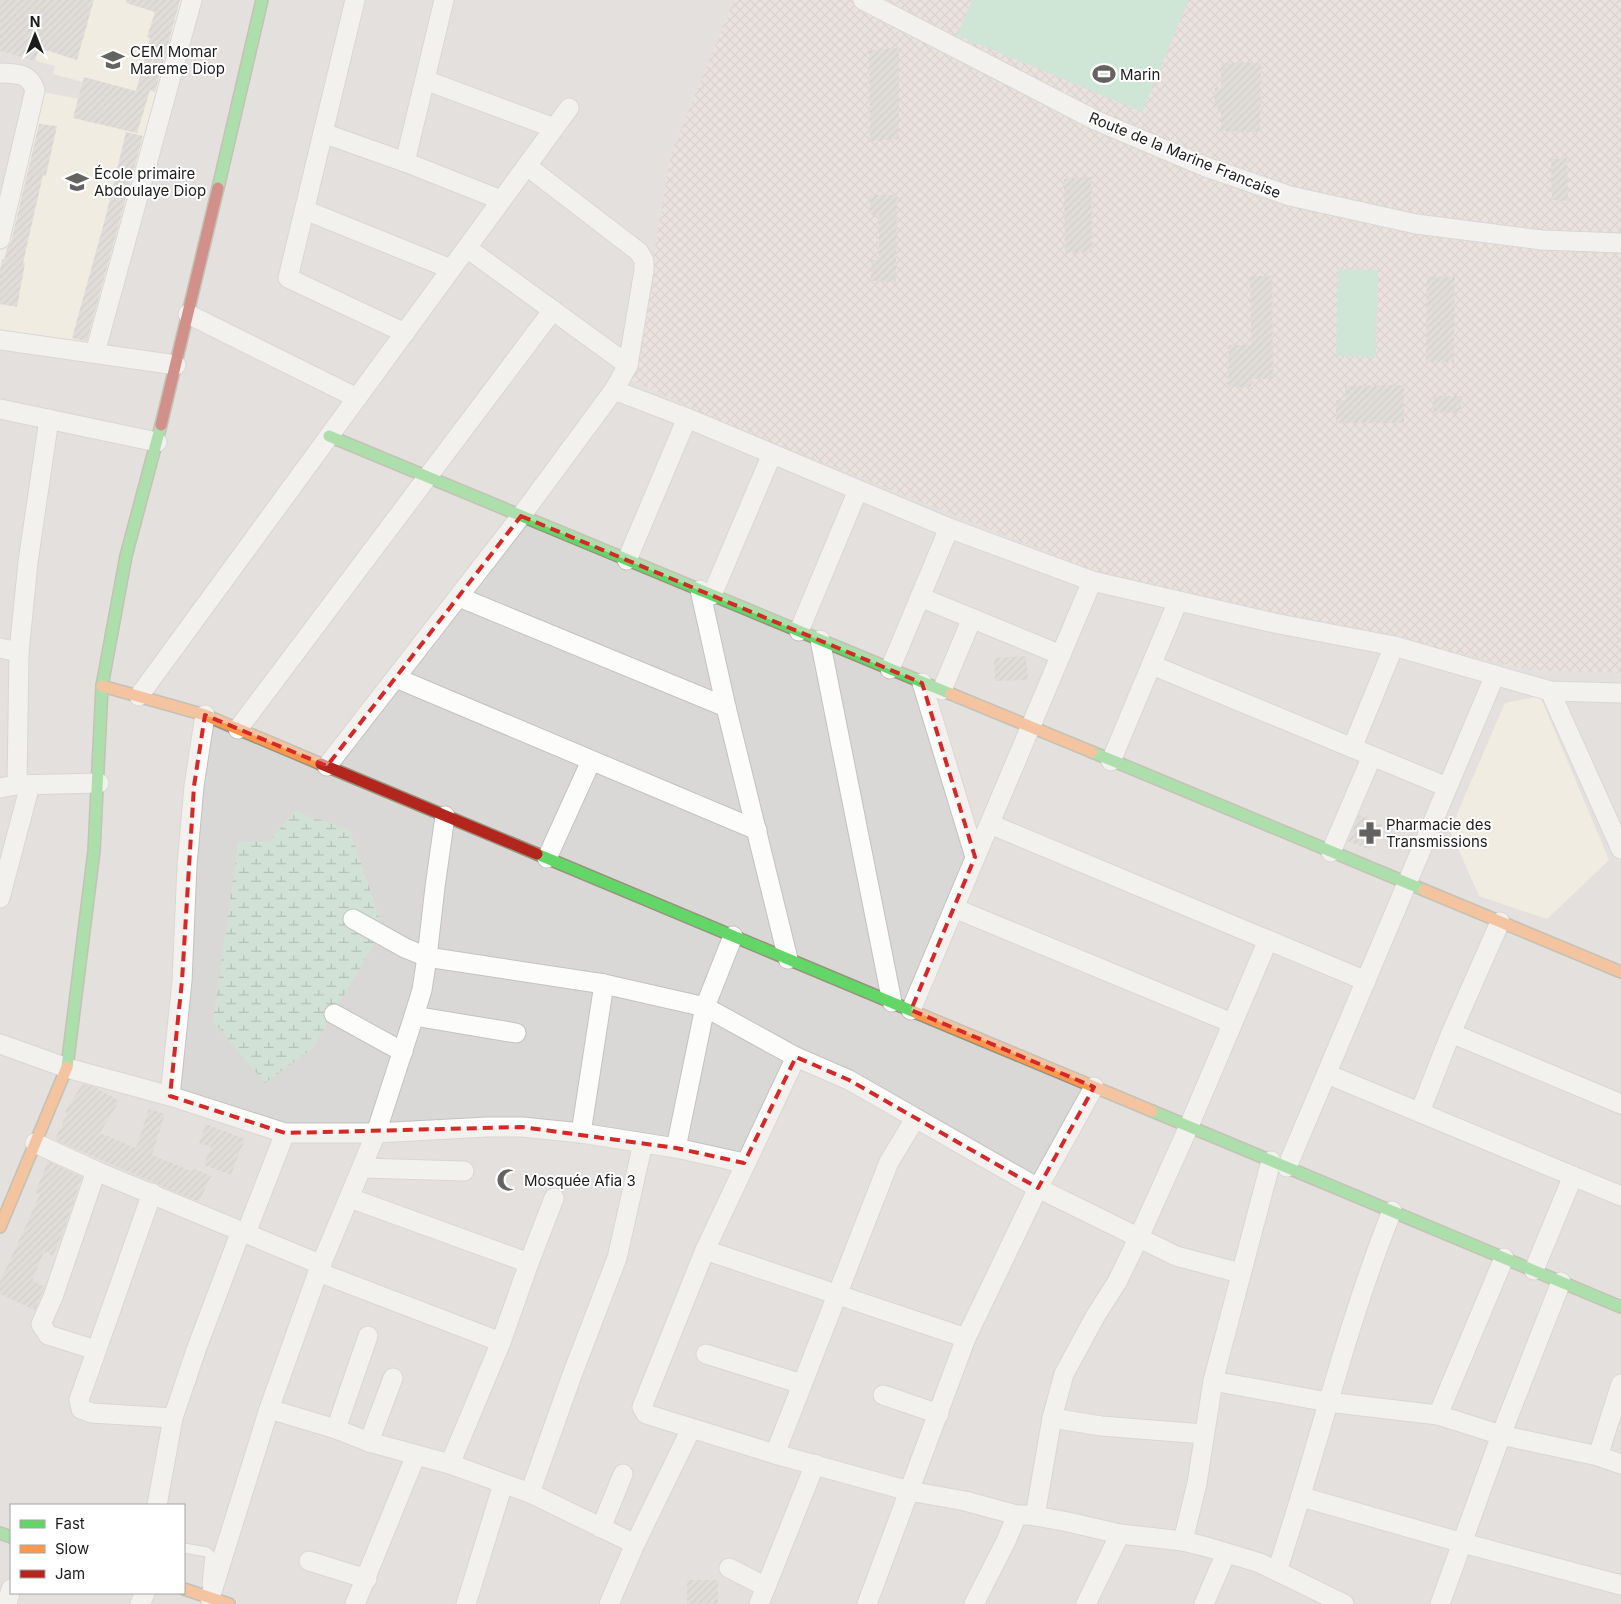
<svg xmlns="http://www.w3.org/2000/svg" width="1621" height="1604" viewBox="0 0 1621 1604" font-family="Inter,sans-serif">
  <defs>
    <pattern id="military-cross-hatch" width="8" height="8" patternUnits="userSpaceOnUse" patternTransform="scale(1.25)"><rect width="8" height="8" fill="#eadbd7"/><path d="M0 0l8 8M0 8l8-8" fill="none" stroke="#c8bbb8"/></pattern>
    <pattern id="wetland-marsh" width="20" height="14" patternUnits="userSpaceOnUse" patternTransform="scale(1.25)"><rect width="20" height="14" fill="#d2e1d6"/><path d="M1 5h8M5 5V1M11 12h8M15 12V8" fill="none" stroke="#b4c0b7"/></pattern>
    <pattern id="building-hatch" width="6" height="6" patternUnits="userSpaceOnUse" patternTransform="scale(1.25)"><rect width="6" height="6" fill="#d3d0cd"/><path d="M-1 1l2-2M0 6l6-6M5 7l2-2" fill="none" stroke="#b5b2af"/></pattern>
  </defs>
  <rect width="100%" height="100%" fill="#ebe8e4"/>
  <path fill="#dad8d6" fill-rule="evenodd" d="M0 0H1621V1604H0ZM11 1505H184V1593H11Z"/>
  <g fill="#f6f2de">
    <polygon points="0,0 188,0 93,347 0,332 0,251 38,91 79,99 83,82 53,74 55,66 0,51"/>
    <polygon points="1540,696 1609,860 1547,919 1479,896 1450,830 1505,703"/>
  </g>
  <polygon fill="#d9d8d6" points="976,629 1045,659 1025,706 956,677"/>
  <polygon fill="url(#military-cross-hatch)" points="734,0 1621,0 1621,673 1530,670 1110,577 727,425 632,380 671,154"/>
  <polygon fill="url(#wetland-marsh)" points="295,811 350,830 383,929 312,1049 265,1083 213,1021 238,842 270,841"/>
  <g fill="#aee3c5">
    <polygon points="972,0 1189,0 1142,112 957,35"/>
    <polygon points="1338,269 1378,270 1376,357 1336,356"/>
  </g>
  <g fill="url(#building-hatch)">
    <polygon points="0,0 94,0 77,60 39,48 35,61 0,51"/>
    <polygon points="127,0 180,0 155,92 150,90 137,133 73,118 84,77 136,91 150,38 147,37 155,12 126,3"/>
    <polygon points="899,48 899,139 870,141 869,50"/>
    <polygon points="1221,63 1261,63 1260,132 1221,131 1221,108 1214,108 1215,88 1221,88"/>
    <polygon points="39,124 57,126 46,176 43,175 23,263 25,263 17,307 0,304 0,271 2,259 4,260 7,248 11,242"/>
    <polygon points="126,132 143,136 87,341 80,340 72,338 105,219"/>
    <polygon points="1567,158 1568,201 1552,200 1551,159"/>
    <polygon points="1091,177 1092,252 1065,253 1064,179"/>
    <polygon points="870,195 897,195 896,282 871,281 871,260 879,260 879,215 870,215"/>
    <polygon points="1250,276 1272,276 1273,379 1251,379 1251,387 1228,387 1229,345 1251,345"/>
    <polygon points="1427,276 1455,277 1454,362 1426,362"/>
    <polygon points="1404,385 1404,423 1336,423 1336,400 1345,400 1345,386"/>
    <polygon points="1433,396 1461,396 1461,413 1433,412"/>
    <polygon points="1026,656 1028,680 995,681 994,658"/>
    <polygon points="1359,815 1382,825 1370,850 1348,841"/>
    <polygon points="82,1084 95,1087 119,1101 100,1133 136,1148 149,1109 165,1114 152,1155 192,1171 193,1168 211,1176 199,1202 55,1140 67,1113 65,1112"/>
    <polygon points="206,1124 245,1139 231,1175 204,1165 211,1147 199,1143"/>
    <polygon points="48,1161 82,1177 62,1235 53,1256 44,1252 32,1281 45,1287 35,1310 0,1294 0,1282 40,1194 35,1193"/>
    <rect x="687" y="1580" width="31" height="24"/>
  </g>
  <g fill="none" stroke-linecap="round" stroke-linejoin="round">
    <defs>
      <polyline id="lane" points="184,1548 207,1552 210,1555 207,1584"/>
      <g id="street">
        <polyline points="355,0 288,278 405,333"/>
        <polyline points="863,0 1095,120 1206,167 1290,196 1416,224 1542,240 1621,243"/>
        <path d="M0 73C16 74 29 72 35 90L0 239"/>
        <polyline points="425,80 554,128"/>
        <polyline points="323,133 405,162 501,200"/>
        <polyline points="405,162 444,0"/>
        <polyline points="305,210 451,269"/>
        <polyline points="467,248 628,365"/>
        <polyline points="188,314 357,398"/>
        <polyline points="0,340 176,365"/>
        <polyline points="95,353 192,0"/>
        <polyline points="614,390 687,418 949,528 1092,581 1274,623 1394,646 1550,691 1621,693"/>
        <polyline points="0,409 157,442"/>
        <polyline points="627,560 687,418"/>
        <polyline points="700,590 726,707 788,959"/>
        <polyline points="712,595 772,454"/>
        <polyline points="459,597 726,707"/>
        <polyline points="920,597 1061,655"/>
        <polyline points="799,631 858,490"/>
        <polyline points="820,640 892,1002"/>
        <polyline points="0,648 19,652"/>
        <polyline points="1152,665 1447,787"/>
        <polyline points="890,669 949,528"/>
        <polyline points="396,678 757,830"/>
        <polyline points="922,683 975,857"/>
        <polyline points="942,690 972,618"/>
        <polyline points="1550,691 1621,849"/>
        <polyline points="139,696 569,108"/>
        <polyline points="238,729 553,310"/>
        <polyline points="1352,748 1394,646"/>
        <polyline points="1111,761 1178,601"/>
        <polyline points="327,766 521,516 614,390 628,365 644,270 644,261 639,252 527,166"/>
        <polyline points="17,785 19,652 28,562 49,419"/>
        <polyline points="0,788 17,785 99,783"/>
        <polyline points="990,824 1366,981"/>
        <polyline points="1331,852 1372,756"/>
        <polyline points="547,858 591,761"/>
        <polyline points="0,898 30,785"/>
        <polyline points="954,908 1232,1023"/>
        <polyline points="353,919 405,948 427,957 604,984 705,1007 796,1057 849,1080 1038,1188 1176,1256 1240,1273"/>
        <polyline points="911,1010 1092,581"/>
        <polyline points="334,1014 403,1052"/>
        <polyline points="414,1016 516,1033"/>
        <polyline points="1451,1033 1621,1104"/>
        <polyline points="0,1044 67,1068 170,1096 285,1133 376,1133 487,1127 522,1127 581,1133 676,1148 744,1163"/>
        <polyline points="796,1057 705,1250 642,1407 646,1414 775,1454 909,1491 965,1501 1017,1515 1030,1515 1068,1522 1120,1534 1183,1541 1207,1547 1260,1563 1344,1604"/>
        <polyline points="1327,1074 1621,1196"/>
        <polyline points="170,1096 182,981 187,865 194,786 205,715"/>
        <polyline points="1420,1112 1451,1033 1500,922"/>
        <polyline points="581,1133 604,984"/>
        <polyline points="35,1143 96,1171 322,1265"/>
        <polyline points="676,1148 705,1007 733,936"/>
        <polyline points="1287,1167 1495,675"/>
        <polyline points="362,1168 464,1171"/>
        <polyline points="152,1193 79,1400 81,1409 92,1413 173,1418"/>
        <polyline points="350,1198 529,1263 501,1342 450,1464"/>
        <polyline points="246,1233 285,1133"/>
        <polyline points="705,1250 966,1338"/>
        <polyline points="529,1263 554,1198"/>
        <polyline points="1534,1270 1573,1176"/>
        <polyline points="318,1272 501,1342"/>
        <polyline points="96,1350 48,1335 41,1324 53,1297 96,1171"/>
        <polyline points="706,1354 802,1384"/>
        <polyline points="1213,1381 1328,1402 1438,1415 1501,1435 1598,1456 1621,1464"/>
        <polyline points="883,1395 939,1414"/>
        <polyline points="269,1409 336,1429 369,1442 450,1464 530,1493 635,1544"/>
        <polyline points="1438,1415 1504,1258"/>
        <polyline points="1052,1418 1101,1426 1204,1434"/>
        <polyline points="336,1429 368,1336"/>
        <polyline points="369,1442 393,1378"/>
        <polyline points="775,1454 889,1162 915,1119"/>
        <polyline points="1598,1456 1621,1384"/>
        <polyline points="530,1493 572,1375 617,1258 643,1143"/>
        <polyline points="1302,1497 1463,1543 1621,1585"/>
        <polyline points="157,1505 173,1418 196,1350 241,1231"/>
        <polyline points="1035,1516 1052,1418 1064,1374 1096,1315 1117,1282 1139,1237 1189,1126 1268,940"/>
        <polyline points="601,1528 623,1474"/>
        <polyline points="1183,1541 1197,1483 1213,1381 1271,1161"/>
        <polyline points="309,1561 367,1579"/>
        <polyline points="729,1568 766,1587"/>
        <path d="M1277 1571C1317 1452 1345 1328 1392 1211"/>
        <polyline points="210,1598 269,1409 318,1272 376,1133 414,1016 422,990 427,957 435,887 445,816"/>
        <polyline points="7,1604 11,1589"/>
        <polyline points="140,1604 145,1593"/>
        <polyline points="355,1604 416,1455"/>
        <polyline points="466,1604 503,1484"/>
        <polyline points="609,1604 635,1544 691,1429"/>
        <polyline points="759,1604 815,1464"/>
        <polyline points="867,1604 966,1338 1038,1188 1094,1087"/>
        <polyline points="974,1604 1006,1541 1017,1515"/>
        <polyline points="1086,1604 1120,1534"/>
        <polyline points="1204,1604 1226,1553"/>
        <polyline points="1440,1604 1501,1435 1561,1282"/>
      </g>
      <g id="fast">
        <polyline points="218,188 262,0"/>
        <polyline points="329,436 951,694"/>
        <polyline points="1092,752 1424,890"/>
        <polyline points="537,854 917,1013"/>
        <polyline points="67,1067 94,851 102,686 126,556 161,425"/>
        <polyline points="1152,1111 1621,1307"/>
        <polyline points="0,1533 11,1537"/>
      </g>
      <g id="slow">
        <polyline points="102,686 205,715 321,764"/>
        <polyline points="951,694 1092,752"/>
        <polyline points="1424,890 1621,972"/>
        <polyline points="917,1013 1152,1111"/>
        <polyline points="0,1227 67,1067"/>
        <polyline points="184,1589 229,1604"/>
      </g>
      <g id="jam">
        <polyline points="161,425 218,188"/>
        <polyline points="321,764 537,854"/>
      </g>
    </defs>
    <use href="#lane" stroke="#c3c2c0" stroke-width="11"/>
    <use href="#street" stroke="#c3c2c0" stroke-width="21"/>
    <use href="#fast" stroke="#95937c" stroke-width="14"/>
    <use href="#slow" stroke="#95937c" stroke-width="14"/>
    <use href="#jam" stroke="#95937c" stroke-width="14"/>
    <use href="#lane" stroke="#fcfcfb" stroke-width="9"/>
    <use href="#street" stroke="#fcfcfb" stroke-width="19"/>
    <use href="#fast" stroke="#63d668" stroke-width="11"/>
    <use href="#slow" stroke="#ff974d" stroke-width="11"/>
    <use href="#jam" stroke="#b3261e" stroke-width="11"/>
  </g>
  <path d="M0 0H1621V1604H0ZM521 516 922 683 975 857 911 1010 1094 1087 1038 1188 849 1080 796 1057 744 1163 676 1148 522 1127 285 1133 170 1096 182 981 194 786 205 715 327 766Z" fill="#ebe8e4" fill-opacity=".55" fill-rule="evenodd"/>
  <path fill="none" stroke="#d62828" stroke-width="4" stroke-dasharray="10 6" stroke-linejoin="round" d="M521 516 922 683 975 857 911 1010 1094 1087 1038 1188 849 1080 796 1057 744 1163 676 1148 522 1127 285 1133 170 1096 182 981 194 786 205 715 327 766Z"/>
  <defs>
    <symbol id="school-bare" viewBox="-9 -9 18 18"><path d="M0-5L7-2L0 1L-7-2ZM-4 1L0 2.5L4 1V4Q0 6-4 4Z" fill="#646362" stroke="#fff" stroke-width="2.5" paint-order="stroke"/></symbol>
    <symbol id="stadium-bare" viewBox="-9 -9 18 18"><path d="M0-5a6.5 5 0 1 0 0 10a6.5 5 0 1 0 0-10ZM-3.5-1.8h7v3.6h-7Z" fill="#646362" stroke="#fff" stroke-width="2.5" paint-order="stroke"/></symbol>
    <symbol id="pharmacy-bare" viewBox="-9 -9 18 18"><path d="M-2-6h4v4h4v4h-4v4h-4v-4h-4v-4h4Z" fill="#646362" stroke="#fff" stroke-width="2.5" paint-order="stroke"/></symbol>
    <symbol id="mosque-bare" viewBox="-9 -9 18 18"><path d="M3.5-4.9A6 6 0 1 0 3.5 4.9A5 5 0 1 1 3.5-4.9Z" fill="#646362" stroke="#fff" stroke-width="2.5" paint-order="stroke"/></symbol>
  </defs>
  <g fill-rule="evenodd">
    <use href="#school-bare" x="97" y="44" width="32" height="32"/>
    <use href="#stadium-bare" x="1088" y="58" width="32" height="32"/>
    <use href="#school-bare" x="61" y="166" width="32" height="32"/>
    <use href="#pharmacy-bare" x="1354" y="817" width="32" height="32"/>
    <use href="#mosque-bare" x="492" y="1164" width="32" height="32"/>
  </g>
  <g text-anchor="middle" dominant-baseline="central" stroke-width="4" stroke-linejoin="round" paint-order="stroke">
    <g font-size="15" fill="#1c1c1c" stroke="#fff" text-anchor="start">
      <text x="130" y="51">CEM Momar<tspan x="130" dy="17">Mareme Diop</tspan></text>
      <text x="1120" y="74">Marin</text>
      <text x="94" y="173">École primaire<tspan x="94" dy="17">Abdoulaye Diop</tspan></text>
      <text x="1386" y="824">Pharmacie des<tspan x="1386" dy="17">Transmissions</tspan></text>
      <text x="524" y="1180">Mosquée Afia 3</text>
    </g>
    <g font-size="15" fill="#1c1c1c" stroke="#fff">
      <text transform="translate(1185 155) rotate(22)">Route de la Marine Francaise</text>
    </g>
  </g>
  <rect x="10" y="1504" width="175" height="90" fill="#ffffff" stroke="#a4a4a4"/>
  <rect x="20" y="1520" width="25" height="8" fill="#63d668" stroke="#a4a4a4"/>
  <text x="55" y="1529" font-size="15" fill="#1c1c1c">Fast</text>
  <rect x="20" y="1545" width="25" height="8" fill="#ff974d" stroke="#a4a4a4"/>
  <text x="55" y="1554" font-size="15" fill="#1c1c1c">Slow</text>
  <rect x="20" y="1570" width="25" height="8" fill="#b3261e" stroke="#a4a4a4"/>
  <text x="55" y="1579" font-size="15" fill="#1c1c1c">Jam</text>
  <g transform="translate(35 35)" stroke="#ffffff" stroke-width="4" paint-order="stroke">
  <path d="M0-4L9 19L0 12L-9 19Z" fill="#1c1c1c"/>
  <text y="-8" font-size="14" font-weight="bold" text-anchor="middle" fill="#1c1c1c">N</text>
  </g>
</svg>
